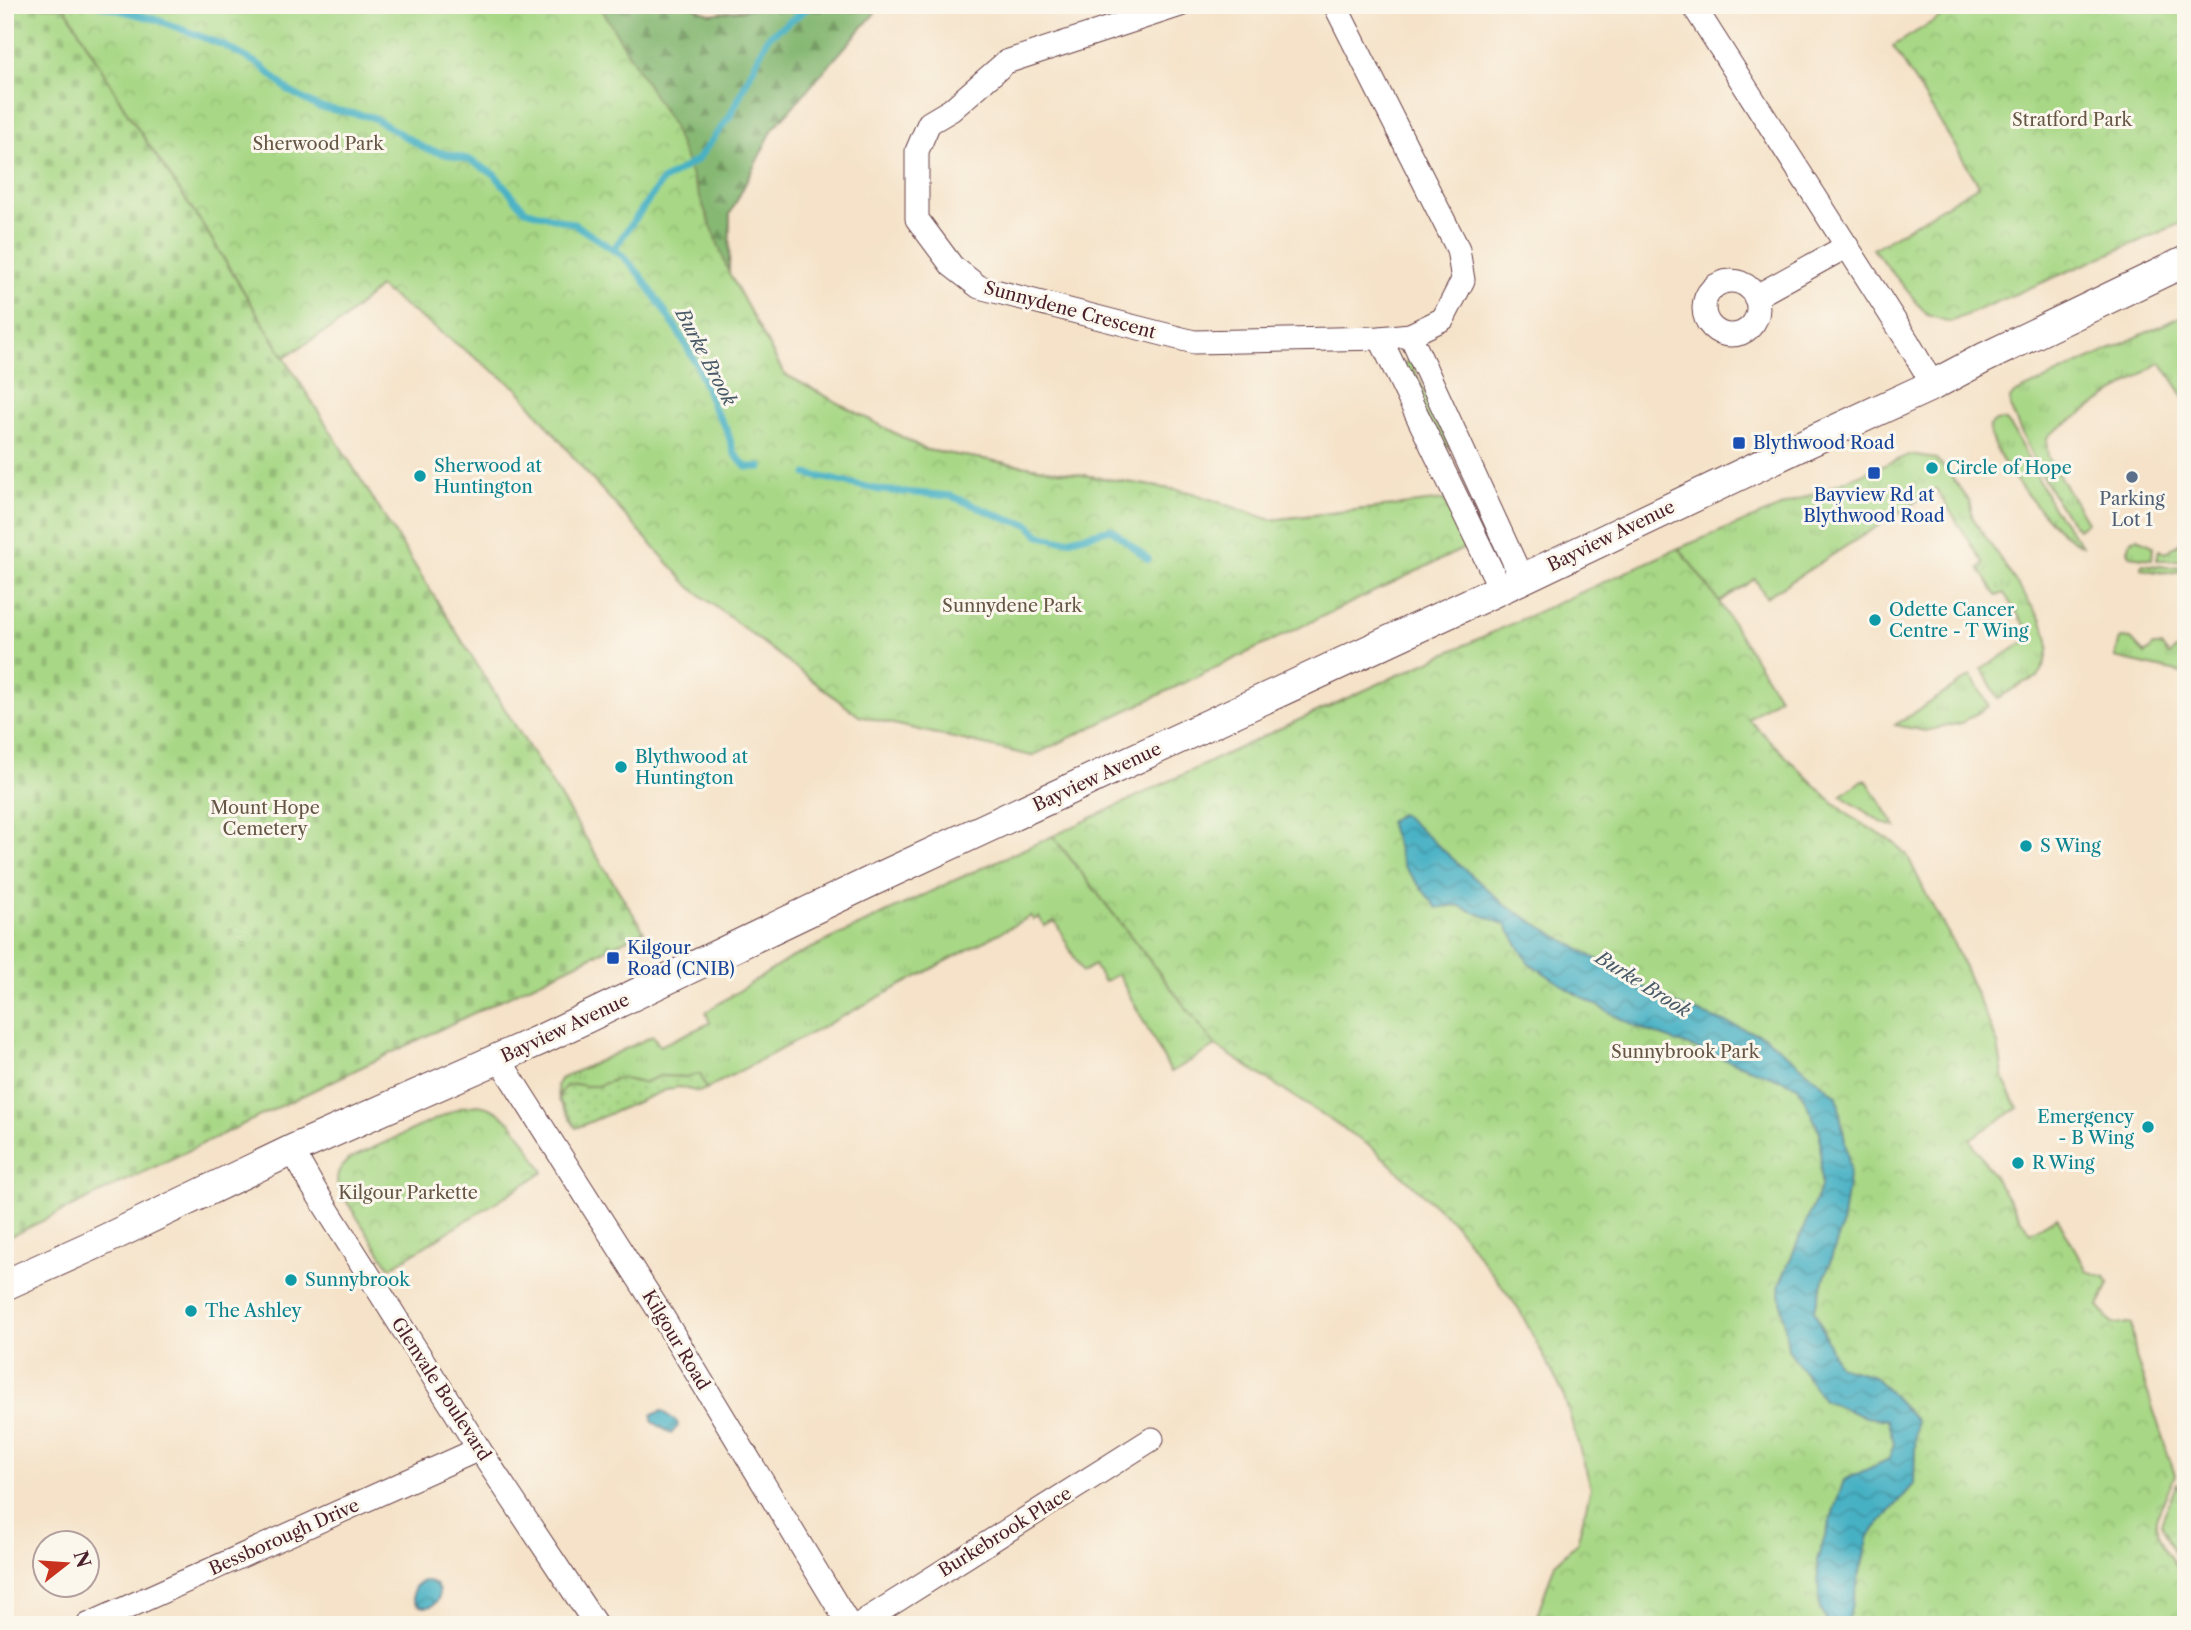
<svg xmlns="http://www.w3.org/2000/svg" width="2191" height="1630" viewBox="0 0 2191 1630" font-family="'Libre Caslon Text',serif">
  <defs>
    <pattern id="grass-tufts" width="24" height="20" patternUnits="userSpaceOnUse" patternTransform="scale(1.75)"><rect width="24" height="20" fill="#a8d886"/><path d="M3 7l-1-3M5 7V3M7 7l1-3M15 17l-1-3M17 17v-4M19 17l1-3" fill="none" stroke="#92b974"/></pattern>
    <pattern id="forest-firs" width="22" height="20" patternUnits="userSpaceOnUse" patternTransform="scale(1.75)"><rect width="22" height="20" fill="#86b873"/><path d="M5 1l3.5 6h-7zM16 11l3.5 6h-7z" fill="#70955f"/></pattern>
    <pattern id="cemetery-stones" width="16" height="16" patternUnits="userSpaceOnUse" patternTransform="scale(1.75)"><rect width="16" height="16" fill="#a8d886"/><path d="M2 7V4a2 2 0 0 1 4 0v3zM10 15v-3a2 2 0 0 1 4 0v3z" fill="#92b974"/></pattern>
    <pattern id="park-crowns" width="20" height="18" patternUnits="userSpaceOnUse" patternTransform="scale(1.75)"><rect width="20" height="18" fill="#a8d886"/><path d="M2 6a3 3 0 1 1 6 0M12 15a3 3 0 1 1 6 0" fill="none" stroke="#92b974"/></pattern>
    <pattern id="garden-dots" width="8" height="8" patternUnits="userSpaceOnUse" patternTransform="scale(1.75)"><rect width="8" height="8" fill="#a8d886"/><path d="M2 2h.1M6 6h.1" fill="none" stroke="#92b974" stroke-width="1.8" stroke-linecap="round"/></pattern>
    <pattern id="water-waves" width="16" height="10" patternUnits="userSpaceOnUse" patternTransform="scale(1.75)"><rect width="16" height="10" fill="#46b1c4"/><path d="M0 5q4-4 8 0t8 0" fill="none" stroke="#3c8f9f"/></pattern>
  </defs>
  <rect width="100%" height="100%" fill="#fbf7ec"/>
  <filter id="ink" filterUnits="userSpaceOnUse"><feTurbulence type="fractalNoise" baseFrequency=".0143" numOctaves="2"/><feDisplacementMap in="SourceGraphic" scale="14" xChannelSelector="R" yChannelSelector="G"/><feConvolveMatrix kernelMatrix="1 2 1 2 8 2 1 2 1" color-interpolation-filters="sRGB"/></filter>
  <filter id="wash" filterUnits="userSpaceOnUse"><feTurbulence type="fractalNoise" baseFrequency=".00686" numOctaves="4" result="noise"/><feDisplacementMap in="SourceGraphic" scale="28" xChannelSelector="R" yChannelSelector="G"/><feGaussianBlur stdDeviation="1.57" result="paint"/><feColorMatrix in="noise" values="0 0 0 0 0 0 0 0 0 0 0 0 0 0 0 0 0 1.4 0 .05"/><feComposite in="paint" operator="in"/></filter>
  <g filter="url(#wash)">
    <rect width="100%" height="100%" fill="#f5e2c8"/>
    <g fill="url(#grass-tufts)" stroke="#797c58" stroke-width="2">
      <path d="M2186 314V400L2161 362 2049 435 2046 440 2048 457 2087 522 2078 529C2047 494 2029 449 2010 407V399L2014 394Z"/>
      <polygon points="1410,361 1450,445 1442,450 1402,365"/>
      <path d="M2002 420 2006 421 2012 428 2053 508 2082 545C2057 537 2006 471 1995 447 1991 440 1990 433 1989 426L1996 421Z"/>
      <path d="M1909 455 1936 459 1947 470 1969 501 1973 518 2041 620C2053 646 2050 652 2038 677L2025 682 1998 698 1982 669 2032 637 2004 593 1997 596 1979 568 1984 564 1936 489 1766 597 1755 579 1719 602 1679 548Z"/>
      <polygon points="2137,538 2153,546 2152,559 2130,556 2128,550 2131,540"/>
      <polygon points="2186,539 2186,560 2157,560 2159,550 2165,553"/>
      <path d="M2142 564 2168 567 2186 566V571C2171 573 2155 574 2141 568Z"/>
      <polygon points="2120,638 2131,639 2145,654 2154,646 2161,646 2169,655 2180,647 2186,647 2186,674 2115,658"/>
      <polygon points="1971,676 1989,706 1961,723 1925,731 1895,725"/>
      <polygon points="1862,780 1867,781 1896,827 1883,823 1841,796"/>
      <polygon points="1053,836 1216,1046 1171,1072 1118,974 1104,982 1094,965 1082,972 1055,921 1044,926 1039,917 1033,920 1031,916 706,1089 699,1074 686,1077 661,1076 642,1083 619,1078 598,1086 587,1087 575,1084 562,1090 559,1100 557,1085 560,1079 653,1036 660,1046 710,1023 706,1012 789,959 953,881"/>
      <polygon points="2177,1483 2186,1506 2186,1560 2177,1558 2161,1523"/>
    </g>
    <polygon fill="url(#forest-firs)" stroke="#686c4f" stroke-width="2" points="420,5 690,5 710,14 777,5 882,5 773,129 730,214 729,274 784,374 926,450 1189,492 1271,520 1364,509 1366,561 1046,499 817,424"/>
    <polygon fill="url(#cemetery-stones)" stroke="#797c58" stroke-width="2" points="5,5 65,7 130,117 205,228 284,357 644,931 5,1239"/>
    <g fill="url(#park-crowns)" stroke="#797c58" stroke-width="2">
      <polygon points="60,5 599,5 673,127 729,273 784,374 926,450 1189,492 1271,520 1444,500 1469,546 1032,756 859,716 690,587 583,469 518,389 379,287 341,322 284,357 205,228 130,117 65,7"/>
      <polygon points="1960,5 2186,5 2186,221 1950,322 1927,315 1873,249 1979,185 1893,46"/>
      <polygon points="1679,548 1719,602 1779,697 1748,719 1827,797 1851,817 1893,842 1907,855 1928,898 1952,940 1998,1044 2004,1081 2018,1108 1970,1139 2030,1233 2057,1217 2087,1271 2105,1277 2109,1284 2098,1306 2112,1324 2131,1324 2136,1357 2175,1475 2156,1518 2156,1526 2166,1551 2186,1581 2186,1625 1534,1625 1555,1563 1577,1543 1591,1487 1563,1393 1519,1309 1454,1223 1373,1148 1216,1046 1053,836 1279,729"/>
      <path d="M479 1105C512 1110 527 1146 544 1172L390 1268 338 1188C335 1173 339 1169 349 1159L462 1107Z"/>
    </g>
    <polygon fill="url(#garden-dots)" stroke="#797c58" stroke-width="2" points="700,1074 706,1089 699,1092 679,1087 668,1089 576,1128 559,1100 562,1090 566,1086 575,1084 587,1086 597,1086 620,1078 642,1083 661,1076 686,1077"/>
    <g fill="url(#water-waves)" stroke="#486878" stroke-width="2">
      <polygon points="1400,814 1407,818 1505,905 1669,1002 1766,1037 1837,1096 1850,1169 1842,1226 1814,1310 1838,1366 1874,1376 1916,1420 1914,1484 1869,1536 1848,1621 1852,1625 1829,1625 1820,1610 1817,1560 1844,1480 1889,1459 1894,1443 1887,1420 1865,1417 1823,1400 1788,1349 1779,1286 1821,1187 1820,1132 1798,1086 1634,1026 1574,993 1528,962 1506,925 1457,905 1437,908 1403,865 1389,822"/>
      <polygon points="662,1411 677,1422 678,1426 671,1434 652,1421 652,1415"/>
      <circle cx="426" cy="1594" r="13"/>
    </g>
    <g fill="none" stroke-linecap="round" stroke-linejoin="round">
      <g stroke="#46b1c4" stroke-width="7">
        <polyline points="99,5 155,19 223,45 260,65 289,91 318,107 372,117 426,149 470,160 495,175 525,210 574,224 623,256 641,276 676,328 697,365 713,407 727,430 734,453 746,467 761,467"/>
        <polyline points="613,250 662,181 697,160 730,116 768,37 812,5"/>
        <polyline points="807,474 880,490 951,496 1009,520 1028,524 1039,535 1057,540 1068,540 1111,529 1148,559"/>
      </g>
    </g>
  </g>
  <g filter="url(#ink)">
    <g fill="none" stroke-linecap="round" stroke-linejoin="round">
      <defs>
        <g id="minor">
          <polyline points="1180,5 1006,62 951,110 929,123 917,151 917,219 952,266 979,287 1194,342 1380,338 1410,335 1443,319 1463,280 1458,249 1335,5"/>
          <polyline points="1693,5 1908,342 1933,385"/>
          <circle cx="1731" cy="308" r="27"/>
          <polyline points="1755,297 1847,246"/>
          <polyline points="1410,335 1522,579"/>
          <polyline points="1380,338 1500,588"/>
          <polyline points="499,1059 661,1314 849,1625"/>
          <polyline points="292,1150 313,1187 479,1449 596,1625"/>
          <polyline points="88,1625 479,1449"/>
          <polyline points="858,1625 1152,1439"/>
        </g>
        <polyline id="major" points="5,1285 102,1241 292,1150 540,1040 874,880 1522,579 1796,448 1933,385 1982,359 2186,261"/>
      </defs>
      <use href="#minor" stroke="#643c43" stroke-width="25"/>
      <use href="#major" stroke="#643c43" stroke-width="32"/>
      <use href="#minor" stroke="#fff" stroke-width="23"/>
      <use href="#major" stroke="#fff" stroke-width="30"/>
    </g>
  </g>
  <g fill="#1a4fb4" stroke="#fbf7ec" stroke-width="2.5">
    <rect x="1732" y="436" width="14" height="14" rx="3.5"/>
    <rect x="1867" y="466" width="14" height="14" rx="3.5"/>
    <rect x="606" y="951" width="14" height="14" rx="3.5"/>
  </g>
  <g fill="#0f9aa8" stroke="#fbf7ec" stroke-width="2.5">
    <circle cx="1932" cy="468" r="7"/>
    <circle cx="420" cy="476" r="7"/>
    <circle cx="1875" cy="620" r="7"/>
    <circle cx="621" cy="767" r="7"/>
    <circle cx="2026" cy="846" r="7"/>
    <circle cx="2148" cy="1127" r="7"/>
    <circle cx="2018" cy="1163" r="7"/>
    <circle cx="291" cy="1280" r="7"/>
    <circle cx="191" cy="1311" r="7"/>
  </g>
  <circle fill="#5c6f8a" stroke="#fbf7ec" stroke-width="2.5" cx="2132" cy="477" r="7"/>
  <g text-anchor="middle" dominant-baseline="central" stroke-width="6" stroke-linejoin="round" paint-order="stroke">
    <g font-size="18" fill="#665646" stroke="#fbf7ec">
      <text x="2072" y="120">Stratford Park</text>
      <text x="318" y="144">Sherwood Park</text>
      <text x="1012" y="606">Sunnydene Park</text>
      <text x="265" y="808">Mount Hope<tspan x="265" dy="21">Cemetery</tspan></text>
      <text x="1685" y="1052">Sunnybrook Park</text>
      <text x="408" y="1193">Kilgour Parkette</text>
    </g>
    <g font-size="18" fill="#4a1f2b" stroke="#fbf7ec">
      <text transform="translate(1070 310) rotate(15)">Sunnydene Crescent</text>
      <text transform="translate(1611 536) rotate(-26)">Bayview Avenue</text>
      <text transform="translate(1097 777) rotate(-25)">Bayview Avenue</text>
      <text transform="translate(565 1028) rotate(-25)">Bayview Avenue</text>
      <text transform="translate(676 1340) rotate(59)">Kilgour Road</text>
      <text transform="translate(441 1389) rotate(57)">Glenvale Boulevard</text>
      <text transform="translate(1005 1532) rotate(-32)">Burkebrook Place</text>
      <text transform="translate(284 1537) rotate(-24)">Bessborough Drive</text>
    </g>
    <g font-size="18" fill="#164399" stroke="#fbf7ec" text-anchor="start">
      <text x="1753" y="443">Blythwood Road</text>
      <text x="1874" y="495" text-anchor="middle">Bayview Rd at<tspan x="1874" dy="21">Blythwood Road</tspan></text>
      <text x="627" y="948">Kilgour<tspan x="627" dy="21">Road (CNIB)</tspan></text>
    </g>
    <g font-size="18" fill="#0d838f" stroke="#fbf7ec" text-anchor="start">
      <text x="434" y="466">Sherwood at<tspan x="434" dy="21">Huntington</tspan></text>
      <text x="1946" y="468">Circle of Hope</text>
      <text x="1889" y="610">Odette Cancer<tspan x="1889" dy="21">Centre - T Wing</tspan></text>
      <text x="635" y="757">Blythwood at<tspan x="635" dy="21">Huntington</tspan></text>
      <text x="2040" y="846">S Wing</text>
      <text x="2134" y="1117" text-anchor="end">Emergency<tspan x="2134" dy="21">- B Wing</tspan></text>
      <text x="2032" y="1163">R Wing</text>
      <text x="305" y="1280">Sunnybrook</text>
      <text x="205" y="1311">The Ashley</text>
    </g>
    <g font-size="18" fill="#4e5e75" stroke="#fbf7ec">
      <text x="2132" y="499">Parking<tspan x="2132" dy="21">Lot 1</tspan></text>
    </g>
    <g font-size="19" font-style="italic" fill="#485968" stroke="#fbf7ec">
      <text transform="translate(706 357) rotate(62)">Burke Brook</text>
      <text transform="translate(1643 984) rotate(32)">Burke Brook</text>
    </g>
  </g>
  <rect width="2191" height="1630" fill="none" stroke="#fbf7ec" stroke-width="28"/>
  <g transform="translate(66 1564) rotate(73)"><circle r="33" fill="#fbf7ec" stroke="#b4a19f" stroke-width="2"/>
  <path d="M0-5L12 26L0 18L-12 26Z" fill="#c8321e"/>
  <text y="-10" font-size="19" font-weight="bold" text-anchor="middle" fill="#4a1f2b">N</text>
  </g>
</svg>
